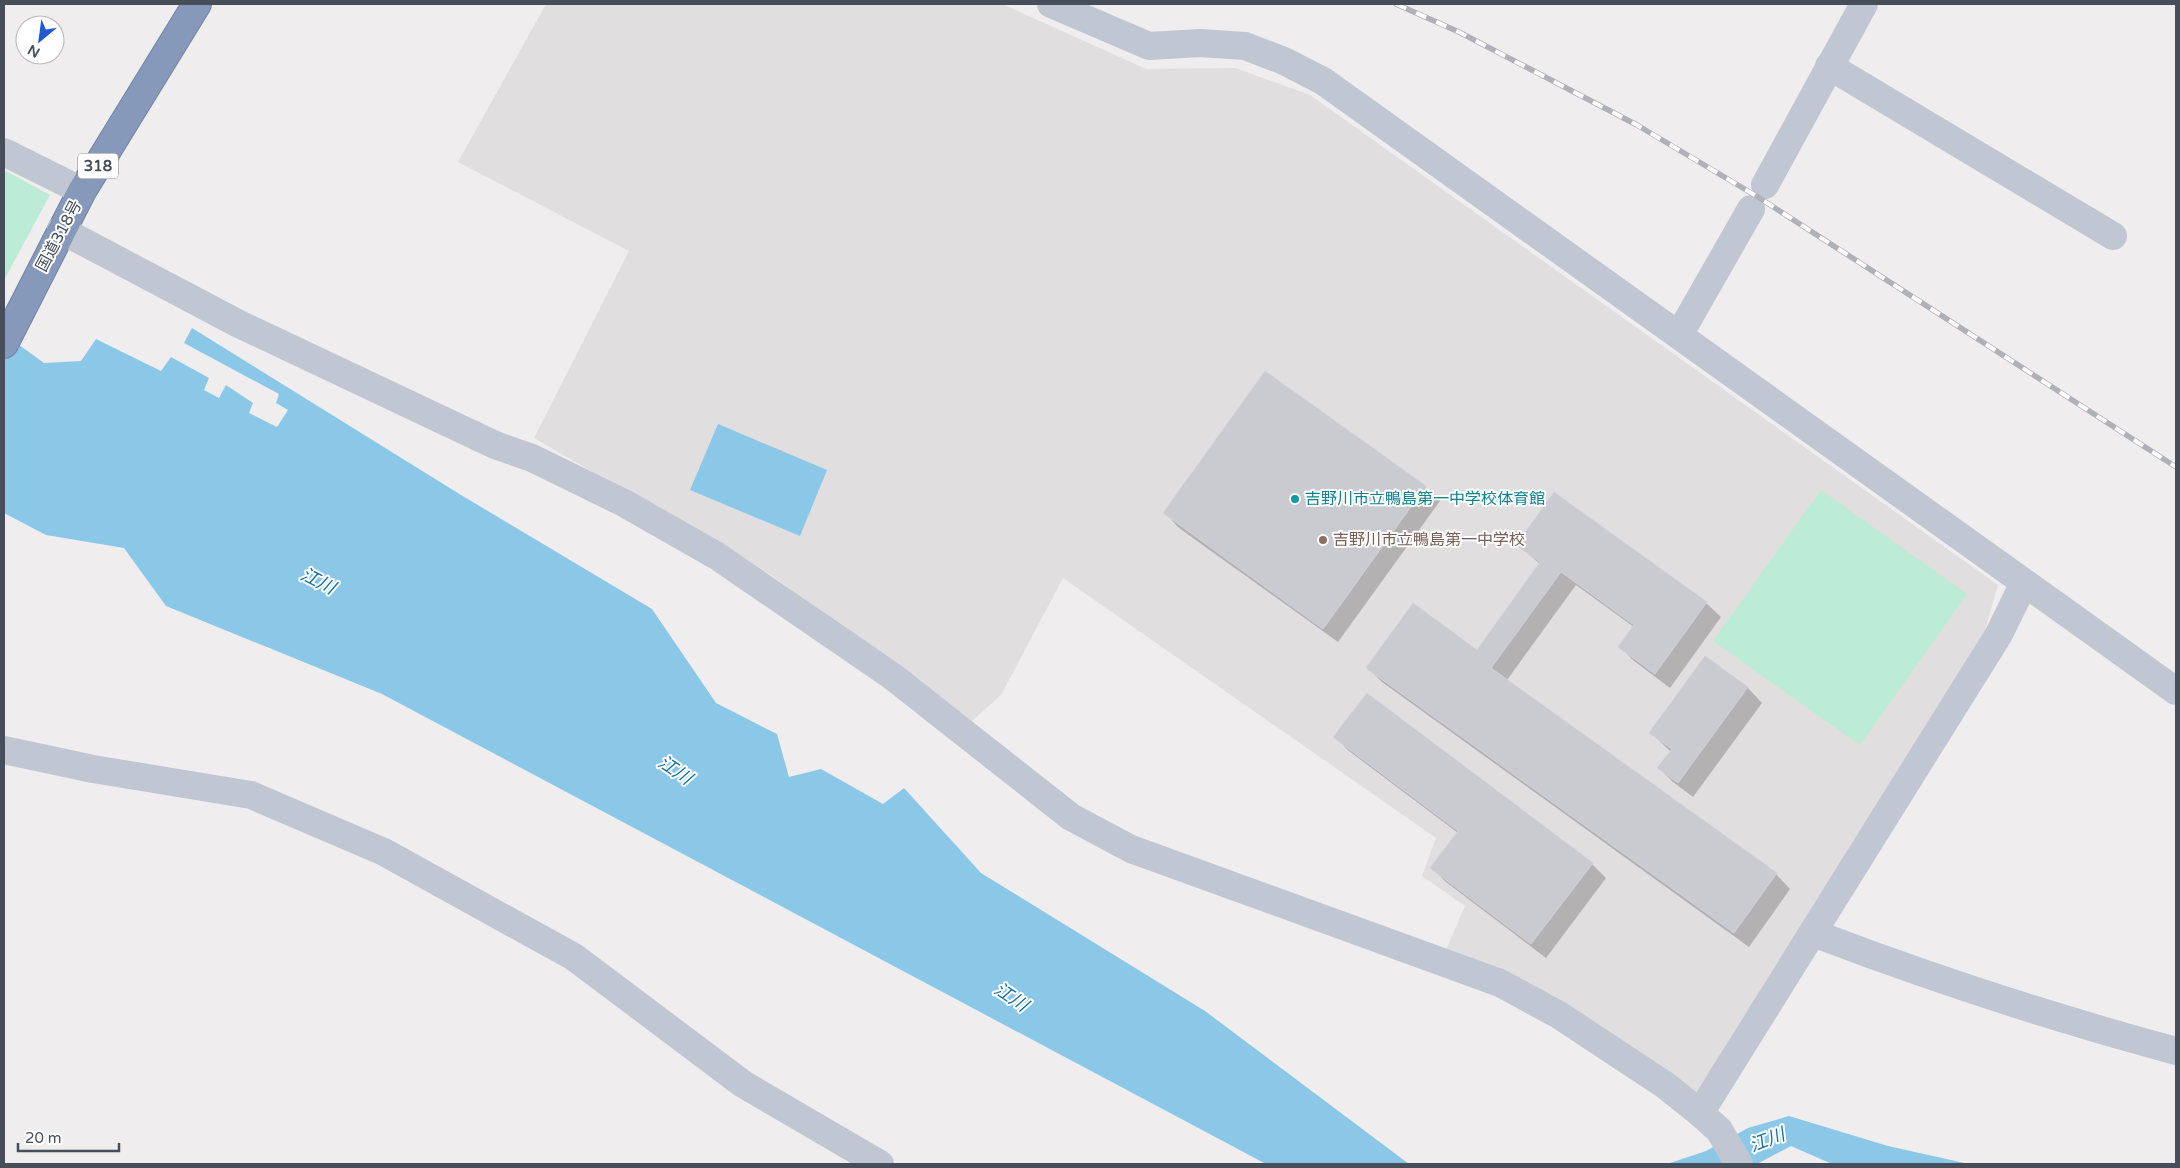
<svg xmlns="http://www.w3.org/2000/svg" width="2180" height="1168" viewBox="0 0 2180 1168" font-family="'Varela Round','Noto Sans JP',sans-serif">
  <rect width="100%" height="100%" fill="#efeded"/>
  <polygon fill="#e0dede" points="546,4 1002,4 1146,69 1235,68 1310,95 1998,585 1985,630 1697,1095 1445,952 1465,906 1422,876 1436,838 1063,578 1001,695 972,721 771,575 534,438 629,251 458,162"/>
  <g fill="#bcecd5">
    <polygon points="4,170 50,195 4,280"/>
    <polygon points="1821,490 1967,594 1860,745 1713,641"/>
  </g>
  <g fill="#8bc8e8">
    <polygon points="192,328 461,495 652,609 716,703 777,734 789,777 821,769 883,804 904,788 981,873 1205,1011 1409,1164 1266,1164 382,694 166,606 124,548 46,535 4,513 4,334 44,363 81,361 96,339 161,371 171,357 209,378 204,390 219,398 226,385 253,403 249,413 277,427 288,410 276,403 279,394 184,343"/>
    <polygon points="718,424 827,470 800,536 690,490"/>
    <polygon points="1789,1116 1888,1146 1969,1164 1832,1164 1791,1146 1757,1164 1667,1164 1706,1151 1748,1128"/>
  </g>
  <g fill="#0003">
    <polygon points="1425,487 1440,501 1338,642 1179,528 1165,513"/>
    <polygon points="1518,545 1706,603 1721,617 1670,688 1634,661 1620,647 1634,627 1576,585 1507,680 1776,874 1790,889 1749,947 1382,682 1368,668 1477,651 1540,564"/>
    <polygon points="1705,657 1748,688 1762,703 1693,797 1673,782 1659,768 1671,752 1650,732"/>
    <polygon points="1335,737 1592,864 1606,878 1546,958 1446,882 1432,868 1458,833 1349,751"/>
  </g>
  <g fill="#cacbd1" stroke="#d1d2d8">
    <polygon points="1265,371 1426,486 1323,629 1163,513"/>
    <polygon points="1554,492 1707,602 1655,674 1618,647 1634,625 1561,572 1491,668 1777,873 1734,933 1366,668 1413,603 1477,650 1540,562 1516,545"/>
    <polygon points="1705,656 1748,687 1678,783 1657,768 1672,749 1649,733"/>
    <polygon points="1367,693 1593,863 1531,944 1430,868 1458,831 1333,737"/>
  </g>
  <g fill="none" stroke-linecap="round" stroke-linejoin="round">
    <defs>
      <polyline id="highway" points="4,344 82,191 197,4"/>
    </defs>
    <use href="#highway" stroke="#7184a6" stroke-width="30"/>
    <g stroke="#c0c7d2" stroke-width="28">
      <polyline points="1051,4 1149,46 1200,43 1245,46 1284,61 1323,81 2176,691"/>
      <polyline points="1829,66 2113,236"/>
      <polyline points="4,152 82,191"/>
      <polyline points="1765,185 1864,4"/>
      <polyline points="61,230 239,324 495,445 532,458 624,503 717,556 892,676 1071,817 1131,849 1500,983 1559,1015 1665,1085 1700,1113 1719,1130 1739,1164"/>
      <polyline points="1679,335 1751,209"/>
      <polyline points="4,750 93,769 251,795 384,852 574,957 743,1084 880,1164"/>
      <path d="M1813 933C1931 978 2054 1018 2176 1051"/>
      <polyline points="1700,1113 1999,634 2024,583"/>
    </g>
    <use href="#highway" stroke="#8699ba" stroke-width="28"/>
    <defs>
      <polyline id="rail" points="1396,4 1459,32 1637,125 1758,197 2176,467"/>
    </defs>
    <use href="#rail" stroke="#afb1b7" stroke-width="5.5"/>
    <use href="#rail" stroke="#fff" stroke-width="4" stroke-dasharray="11" stroke-linecap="butt"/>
  </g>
  <circle fill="#0f9aa8" stroke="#fff" stroke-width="2" cx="1295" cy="499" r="5"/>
  <circle fill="#8d6e63" stroke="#fff" stroke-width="2" cx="1323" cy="540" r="5"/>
  <g text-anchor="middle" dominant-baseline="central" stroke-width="4" stroke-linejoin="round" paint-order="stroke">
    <rect fill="#fff" stroke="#7e838b" stroke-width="1" x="78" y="153.5" width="40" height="25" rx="4"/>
    <g font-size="15" font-weight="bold" fill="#464e59">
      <text x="98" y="166">318</text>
    </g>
    <g font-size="16" fill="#464e59" stroke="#fff">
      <text transform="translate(59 236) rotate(-62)">国道318号</text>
    </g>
    <g font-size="16" fill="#0d838f" stroke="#fff" text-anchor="start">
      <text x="1305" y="499">吉野川市立鴨島第一中学校体育館</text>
    </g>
    <g font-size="16" fill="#785e54" stroke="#fff" text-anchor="start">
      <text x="1333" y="540">吉野川市立鴨島第一中学校</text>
    </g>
    <g font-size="18" font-style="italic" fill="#1270a0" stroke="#fff">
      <text transform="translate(318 581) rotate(27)">江川</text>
      <text transform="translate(675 770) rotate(34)">江川</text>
      <text transform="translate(1011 997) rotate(34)">江川</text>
      <text transform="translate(1767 1140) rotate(-21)">江川</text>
    </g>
  </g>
  <rect width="2180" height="1168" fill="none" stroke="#464e59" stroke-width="10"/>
  <g transform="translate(40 40) rotate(209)"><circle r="24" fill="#ffffff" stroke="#b5b8bd"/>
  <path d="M0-4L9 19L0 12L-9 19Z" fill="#2058d6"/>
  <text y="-8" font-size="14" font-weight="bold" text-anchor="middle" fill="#464e59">N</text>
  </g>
  <path d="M18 1143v8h101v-8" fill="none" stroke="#464e59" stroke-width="2.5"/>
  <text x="25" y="1143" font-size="15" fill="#464e59" stroke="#ffffff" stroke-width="4" paint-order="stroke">20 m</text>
</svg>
